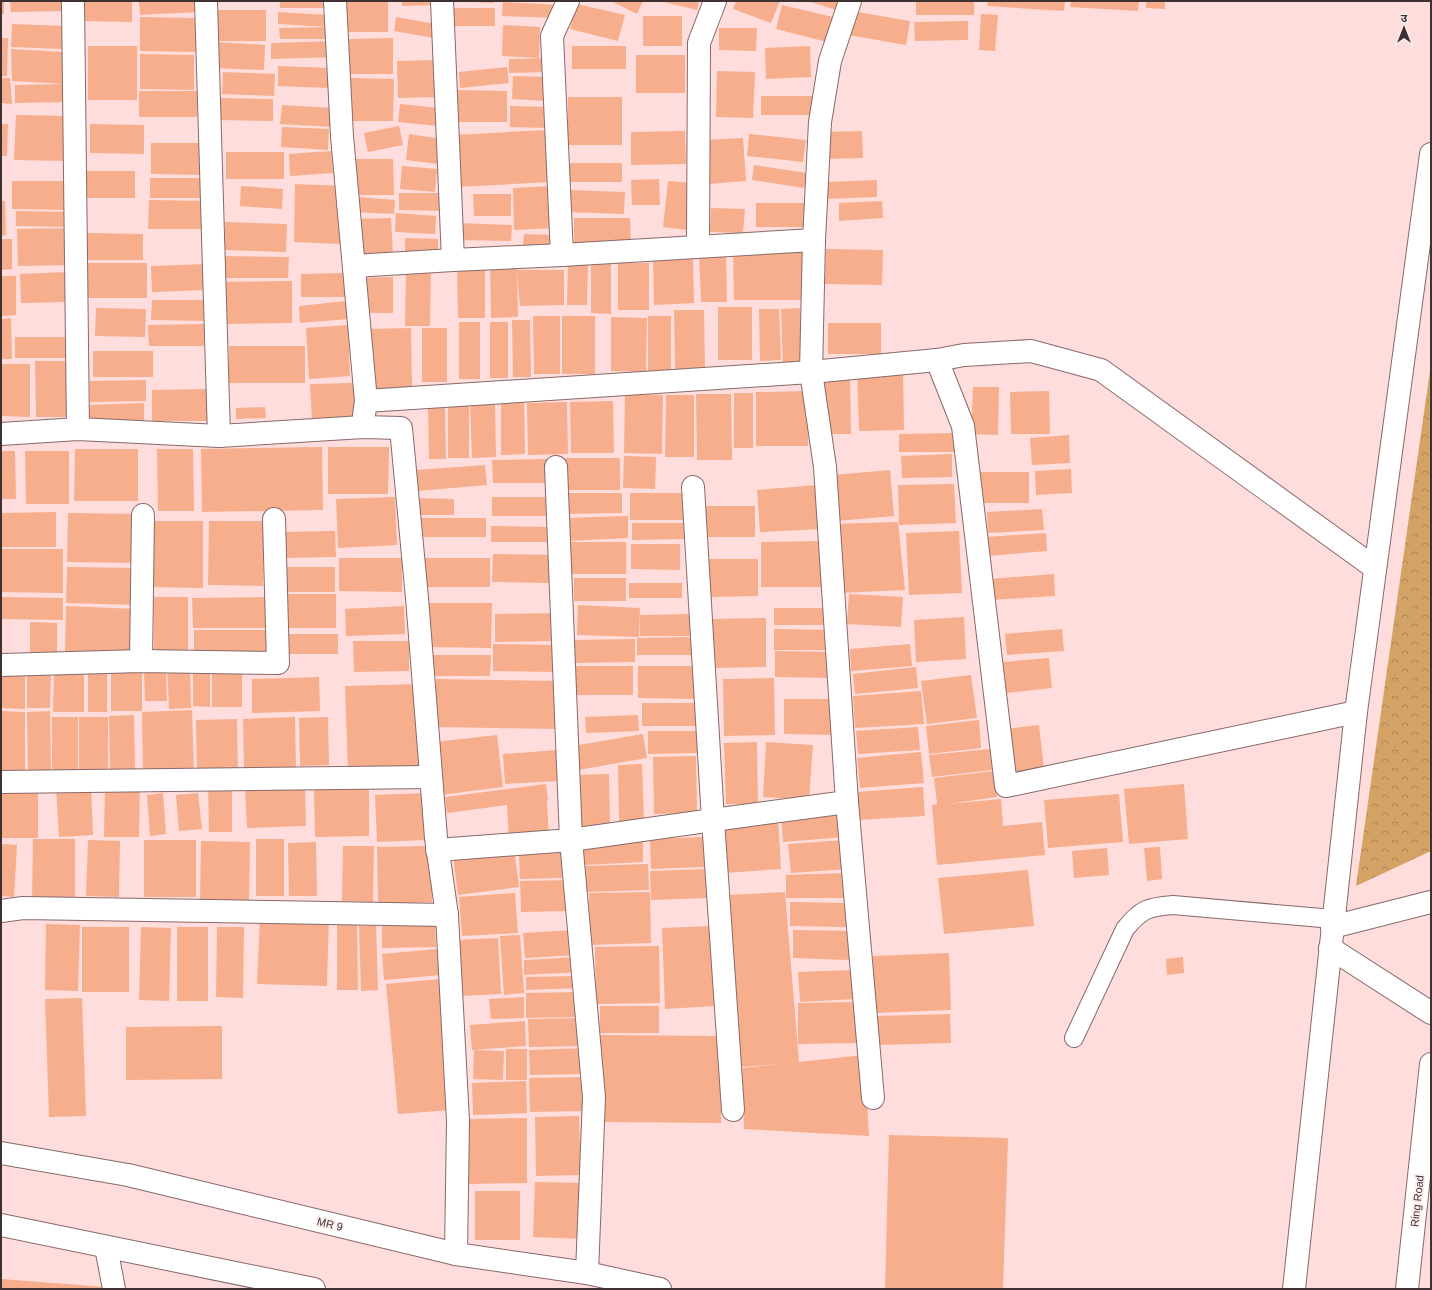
<svg xmlns="http://www.w3.org/2000/svg" width="1432" height="1290" viewBox="0 0 1432 1290" font-family="Helvetica,'Noto Sans Devanagari',sans-serif">
  <defs>
    <pattern id="forest-crowns" width="20" height="18" patternUnits="userSpaceOnUse"><rect width="20" height="18" fill="#d3a265"/><path d="M2 6a3 3 0 1 1 6 0M12 15a3 3 0 1 1 6 0" fill="none" stroke="#ad8554"/></pattern>
  </defs>
  <rect width="100%" height="100%" fill="#ffdddc"/>
  <polygon fill="url(#forest-crowns)" points="1431,364 1431,851 1356,886"/>
  <g fill="#f7ae8c">
    <rect x="1" y="1" width="3" height="13"/>
    <polygon points="10,1 66,1 66,11 11,12"/>
    <polygon points="81,1 132,1 132,22 81,21"/>
    <polygon points="139,1 197,1 197,12 140,15"/>
    <rect x="280" y="1" width="48" height="7"/>
    <rect x="342" y="1" width="46" height="31"/>
    <polygon points="402,1 437,1 437,5 402,6"/>
    <polygon points="473,1 494,1 494,3 473,2"/>
    <polygon points="611,1 643,1 637,14"/>
    <polygon points="660,1 699,1 697,10"/>
    <polygon points="736,1 780,1 771,23 733,9"/>
    <polygon points="808,1 845,1 842,12"/>
    <rect x="916" y="1" width="58" height="14"/>
    <polygon points="988,1 1065,1 1064,11 987,6"/>
    <polygon points="1071,1 1139,1 1138,11 1070,7"/>
    <polygon points="1146,1 1165,1 1165,9 1146,8"/>
    <polygon points="503,2 559,5 559,18 502,16"/>
    <polygon points="577,4 625,15 618,41 570,29"/>
    <polygon points="782,5 841,19 835,44 776,29"/>
    <rect x="449" y="8" width="46" height="18"/>
    <polygon points="213,10 266,10 266,41 212,41"/>
    <polygon points="852,11 910,21 906,45 848,35"/>
    <polygon points="278,12 328,15 327,27 278,24"/>
    <polygon points="981,14 998,15 995,51 979,50"/>
    <rect x="643" y="16" width="39" height="30"/>
    <polygon points="140,17 197,18 197,52 140,51"/>
    <polygon points="396,17 436,24 434,38 394,31"/>
    <polygon points="968,21 968,40 915,41 914,22"/>
    <polygon points="12,24 64,26 63,49 11,47"/>
    <polygon points="503,25 540,27 539,58 502,56"/>
    <polygon points="331,27 331,39 280,39 279,28"/>
    <polygon points="719,28 757,28 756,51 719,50"/>
    <polygon points="1,38 8,38 7,76 1,76"/>
    <polygon points="393,38 393,74 349,74 349,39"/>
    <polygon points="334,41 335,57 271,59 271,43"/>
    <polygon points="216,42 265,45 264,70 215,68"/>
    <rect x="88" y="46" width="49" height="54"/>
    <rect x="572" y="46" width="54" height="23"/>
    <polygon points="810,46 811,77 766,79 765,48"/>
    <polygon points="11,49 63,52 64,84 12,81"/>
    <polygon points="140,54 194,55 194,90 140,89"/>
    <rect x="636" y="55" width="49" height="38"/>
    <polygon points="549,58 550,72 509,73 509,59"/>
    <polygon points="436,60 437,97 398,98 397,61"/>
    <polygon points="278,66 329,68 329,88 278,86"/>
    <polygon points="507,67 509,83 460,88 459,72"/>
    <polygon points="717,71 755,72 753,118 716,117"/>
    <polygon points="223,72 275,74 274,96 222,94"/>
    <polygon points="513,76 546,77 545,101 512,99"/>
    <polygon points="1,78 10,78 12,104 1,103"/>
    <polygon points="351,78 394,79 393,121 351,121"/>
    <polygon points="65,84 65,102 15,103 15,85"/>
    <polygon points="457,90 507,91 507,122 457,122"/>
    <rect x="139" y="91" width="58" height="26"/>
    <rect x="761" y="96" width="57" height="19"/>
    <rect x="568" y="97" width="54" height="48"/>
    <polygon points="221,98 273,99 273,121 220,120"/>
    <polygon points="400,104 439,108 438,126 398,122"/>
    <polygon points="282,105 333,108 332,127 280,124"/>
    <polygon points="510,106 549,107 549,128 510,127"/>
    <polygon points="16,115 70,116 68,161 14,160"/>
    <polygon points="1,124 8,124 7,156 1,156"/>
    <polygon points="90,124 144,125 144,154 90,153"/>
    <polygon points="399,126 403,145 368,152 364,133"/>
    <polygon points="282,127 329,129 328,150 281,147"/>
    <polygon points="547,130 550,182 458,187 455,135"/>
    <polygon points="685,131 686,164 631,165 631,132"/>
    <polygon points="862,131 863,158 824,159 823,132"/>
    <polygon points="409,134 442,139 438,164 406,160"/>
    <polygon points="749,134 806,140 803,162 747,156"/>
    <polygon points="743,138 746,181 708,184 705,140"/>
    <polygon points="151,143 207,143 207,175 151,174"/>
    <polygon points="331,151 333,173 290,176 289,154"/>
    <rect x="226" y="152" width="58" height="27"/>
    <polygon points="355,159 393,159 394,195 356,195"/>
    <rect x="570" y="163" width="52" height="19"/>
    <polygon points="754,165 807,173 804,188 752,180"/>
    <polygon points="402,166 437,169 435,192 400,189"/>
    <rect x="81" y="171" width="54" height="27"/>
    <rect x="150" y="178" width="56" height="20"/>
    <polygon points="659,179 660,205 632,205 631,180"/>
    <polygon points="877,180 877,197 825,199 824,182"/>
    <polygon points="12,181 65,181 65,210 12,209"/>
    <polygon points="668,181 692,183 687,230 663,227"/>
    <polygon points="295,184 343,186 341,244 294,242"/>
    <polygon points="241,186 283,189 282,209 240,206"/>
    <polygon points="555,186 556,228 514,230 513,188"/>
    <polygon points="567,190 625,192 624,214 566,212"/>
    <polygon points="399,193 445,193 445,211 399,210"/>
    <polygon points="473,194 511,194 511,216 474,216"/>
    <polygon points="357,197 395,200 394,214 356,212"/>
    <polygon points="149,200 209,201 208,229 148,229"/>
    <polygon points="1,201 5,201 6,235 1,236"/>
    <polygon points="882,201 883,218 839,221 839,203"/>
    <rect x="756" y="203" width="51" height="24"/>
    <polygon points="711,208 745,209 743,233 710,232"/>
    <polygon points="16,211 72,212 72,227 16,226"/>
    <polygon points="396,213 436,216 435,234 395,232"/>
    <polygon points="391,218 393,256 355,257 354,219"/>
    <polygon points="574,218 630,218 631,246 574,246"/>
    <polygon points="225,222 287,224 286,252 225,250"/>
    <polygon points="457,223 512,225 511,241 456,240"/>
    <polygon points="73,228 74,265 18,266 17,229"/>
    <polygon points="87,233 143,234 143,260 87,260"/>
    <polygon points="524,234 554,235 554,247 523,246"/>
    <polygon points="405,238 438,239 438,256 405,256"/>
    <polygon points="1,239 12,239 12,269 1,270"/>
    <polygon points="733,249 805,249 805,300 734,300"/>
    <polygon points="826,249 883,250 882,285 825,284"/>
    <polygon points="699,252 726,252 727,302 701,302"/>
    <polygon points="223,256 289,257 288,278 223,278"/>
    <polygon points="693,256 694,303 654,305 653,257"/>
    <polygon points="591,258 611,258 611,314 591,313"/>
    <polygon points="568,262 588,262 587,305 567,305"/>
    <rect x="87" y="263" width="60" height="35"/>
    <polygon points="517,263 517,270 564,270 564,305 520,306 517,272 518,317 491,318 490,264"/>
    <rect x="618" y="263" width="31" height="47"/>
    <polygon points="207,264 208,290 152,292 151,266"/>
    <polygon points="406,265 431,265 430,326 405,326"/>
    <polygon points="457,268 485,268 485,318 458,318"/>
    <polygon points="67,272 68,302 21,303 20,274"/>
    <polygon points="345,273 345,297 301,297 301,274"/>
    <polygon points="1,276 16,276 16,315 1,316"/>
    <polygon points="393,277 393,313 360,313 360,278"/>
    <polygon points="292,281 292,323 224,324 223,282"/>
    <polygon points="152,300 207,300 207,321 151,320"/>
    <polygon points="346,301 348,319 300,323 299,306"/>
    <rect x="718" y="307" width="34" height="53"/>
    <polygon points="96,308 146,309 145,337 95,336"/>
    <polygon points="800,308 802,367 783,368 781,309"/>
    <polygon points="759,309 779,309 781,360 760,361"/>
    <polygon points="674,310 704,310 705,370 675,370"/>
    <polygon points="533,316 560,316 560,374 534,374"/>
    <rect x="562" y="316" width="33" height="58"/>
    <rect x="648" y="316" width="23" height="56"/>
    <polygon points="611,317 647,318 646,372 611,371"/>
    <polygon points="11,318 12,359 1,359 1,319"/>
    <polygon points="512,320 530,320 531,377 513,377"/>
    <rect x="459" y="322" width="21" height="57"/>
    <rect x="490" y="322" width="18" height="56"/>
    <rect x="828" y="323" width="53" height="31"/>
    <polygon points="204,324 204,346 149,346 148,325"/>
    <polygon points="348,325 350,376 309,379 306,328"/>
    <polygon points="411,328 412,387 365,389 364,329"/>
    <rect x="422" y="328" width="25" height="54"/>
    <rect x="15" y="337" width="58" height="21"/>
    <rect x="229" y="346" width="76" height="37"/>
    <rect x="93" y="351" width="60" height="26"/>
    <polygon points="35,361 72,361 72,417 36,417"/>
    <polygon points="1,364 30,364 30,417 1,416"/>
    <polygon points="903,369 904,430 859,431 857,370"/>
    <polygon points="850,373 851,434 824,434 822,374"/>
    <polygon points="146,380 146,401 90,402 90,381"/>
    <polygon points="354,383 355,420 312,420 310,384"/>
    <polygon points="973,387 999,387 998,435 971,434"/>
    <polygon points="208,389 208,421 152,421 152,390"/>
    <polygon points="808,391 808,446 756,446 756,392"/>
    <polygon points="1049,391 1050,434 1011,434 1010,392"/>
    <rect x="734" y="393" width="19" height="55"/>
    <polygon points="625,394 663,395 662,454 624,453"/>
    <polygon points="696,394 731,394 732,460 697,460"/>
    <polygon points="666,395 694,395 694,457 665,457"/>
    <polygon points="524,399 525,454 501,455 501,400"/>
    <polygon points="495,400 496,457 472,458 470,401"/>
    <polygon points="613,401 614,453 571,453 570,402"/>
    <polygon points="567,402 568,454 528,455 527,403"/>
    <polygon points="144,403 144,424 88,425 87,405"/>
    <rect x="448" y="403" width="21" height="55"/>
    <polygon points="445,405 446,459 429,459 428,406"/>
    <polygon points="265,407 266,418 236,419 236,408"/>
    <polygon points="956,433 956,452 899,452 899,434"/>
    <polygon points="1069,435 1070,463 1032,465 1030,438"/>
    <polygon points="322,447 323,510 202,512 201,449"/>
    <polygon points="328,447 389,447 388,494 328,494"/>
    <polygon points="75,449 138,449 138,501 74,501"/>
    <polygon points="157,449 193,449 194,511 158,511"/>
    <polygon points="1,451 15,451 16,499 1,499"/>
    <polygon points="25,451 69,451 69,504 26,504"/>
    <polygon points="952,454 952,477 902,478 901,456"/>
    <polygon points="624,456 656,457 655,489 623,488"/>
    <rect x="565" y="458" width="55" height="32"/>
    <polygon points="548,459 548,483 493,483 492,460"/>
    <polygon points="485,465 487,485 418,491 416,470"/>
    <polygon points="1071,469 1072,493 1036,495 1035,471"/>
    <polygon points="890,470 894,516 836,521 833,475"/>
    <rect x="979" y="472" width="50" height="31"/>
    <polygon points="954,484 956,523 899,525 898,485"/>
    <polygon points="818,485 821,529 760,532 757,490"/>
    <polygon points="565,493 622,493 622,513 565,514"/>
    <rect x="630" y="493" width="54" height="27"/>
    <polygon points="395,497 397,545 338,548 336,499"/>
    <rect x="492" y="497" width="59" height="19"/>
    <polygon points="415,498 454,499 454,515 414,515"/>
    <rect x="703" y="506" width="52" height="31"/>
    <polygon points="1042,509 1044,530 988,533 987,512"/>
    <polygon points="56,512 56,547 1,547 1,513"/>
    <polygon points="68,513 140,514 140,563 67,562"/>
    <polygon points="628,516 628,538 567,541 566,518"/>
    <rect x="416" y="518" width="70" height="19"/>
    <polygon points="149,521 203,521 203,588 149,587"/>
    <polygon points="209,521 264,521 263,586 208,585"/>
    <polygon points="898,522 905,590 839,593 835,524"/>
    <polygon points="632,523 685,523 685,539 632,540"/>
    <polygon points="491,526 554,527 553,542 491,542"/>
    <polygon points="335,531 336,557 281,558 281,532"/>
    <polygon points="959,531 962,593 909,595 906,533"/>
    <polygon points="1046,533 1047,551 987,556 986,537"/>
    <polygon points="824,541 824,587 761,587 761,542"/>
    <polygon points="567,542 626,542 626,574 566,574"/>
    <polygon points="631,544 680,544 680,570 631,569"/>
    <polygon points="1,549 63,549 63,593 1,592"/>
    <polygon points="493,554 556,555 555,583 492,582"/>
    <polygon points="339,558 402,558 402,592 339,591"/>
    <rect x="423" y="558" width="67" height="29"/>
    <polygon points="709,559 758,559 758,596 709,597"/>
    <polygon points="67,567 139,568 138,605 66,603"/>
    <rect x="279" y="567" width="56" height="25"/>
    <polygon points="1054,574 1055,596 990,600 989,579"/>
    <rect x="574" y="578" width="52" height="23"/>
    <rect x="629" y="583" width="53" height="15"/>
    <rect x="278" y="594" width="58" height="34"/>
    <polygon points="849,594 903,597 901,627 847,624"/>
    <polygon points="1,597 63,598 63,620 1,619"/>
    <rect x="154" y="597" width="34" height="57"/>
    <polygon points="274,597 274,628 193,628 192,598"/>
    <polygon points="428,603 492,603 491,648 427,647"/>
    <polygon points="578,605 640,608 639,637 577,635"/>
    <polygon points="66,606 136,609 134,657 65,654"/>
    <polygon points="404,606 405,634 346,636 345,609"/>
    <rect x="774" y="608" width="56" height="17"/>
    <polygon points="559,613 559,641 495,642 495,614"/>
    <polygon points="694,614 694,636 640,636 640,615"/>
    <polygon points="964,617 966,659 916,662 914,620"/>
    <polygon points="766,618 766,667 713,668 712,619"/>
    <polygon points="30,622 57,623 57,652 30,652"/>
    <polygon points="774,629 833,630 833,650 774,650"/>
    <polygon points="1062,629 1064,651 1007,655 1005,634"/>
    <polygon points="194,630 272,630 272,659 194,660"/>
    <rect x="283" y="634" width="55" height="20"/>
    <polygon points="694,637 694,655 637,655 637,638"/>
    <polygon points="635,639 635,662 572,663 572,640"/>
    <polygon points="353,641 409,641 409,671 354,672"/>
    <polygon points="493,644 558,645 557,672 493,671"/>
    <polygon points="910,644 912,666 851,671 850,649"/>
    <polygon points="775,651 834,652 834,678 775,677"/>
    <polygon points="429,655 491,655 490,676 429,676"/>
    <polygon points="1049,658 1052,688 1006,693 1003,662"/>
    <rect x="111" y="665" width="31" height="46"/>
    <polygon points="190,665 191,708 169,709 167,666"/>
    <polygon points="193,665 210,665 210,707 193,706"/>
    <rect x="212" y="665" width="30" height="42"/>
    <rect x="570" y="666" width="63" height="29"/>
    <polygon points="638,666 698,666 697,699 638,698"/>
    <polygon points="27,667 51,667 50,708 27,708"/>
    <polygon points="916,667 918,688 855,694 853,674"/>
    <polygon points="1,670 25,670 25,709 1,708"/>
    <polygon points="166,670 167,701 145,701 144,671"/>
    <rect x="88" y="671" width="19" height="41"/>
    <polygon points="54,672 84,672 84,712 53,712"/>
    <polygon points="971,675 977,718 927,724 921,681"/>
    <polygon points="319,677 320,711 252,713 252,679"/>
    <polygon points="774,678 775,735 724,736 723,679"/>
    <polygon points="436,679 563,681 562,729 435,727"/>
    <polygon points="420,684 422,771 348,773 345,686"/>
    <polygon points="921,691 924,724 855,728 853,696"/>
    <polygon points="784,699 839,699 839,735 784,734"/>
    <rect x="642" y="703" width="57" height="23"/>
    <polygon points="192,710 194,772 143,774 142,712"/>
    <polygon points="2,711 25,712 25,772 1,771"/>
    <polygon points="50,711 51,775 28,775 27,712"/>
    <polygon points="134,715 135,769 110,770 109,716"/>
    <polygon points="638,715 639,731 586,733 585,717"/>
    <rect x="52" y="717" width="26" height="54"/>
    <rect x="79" y="717" width="29" height="52"/>
    <polygon points="295,717 296,769 244,771 243,719"/>
    <polygon points="328,717 329,765 300,766 299,718"/>
    <polygon points="237,719 238,773 197,774 196,720"/>
    <polygon points="979,720 981,748 929,754 926,726"/>
    <polygon points="1039,725 1044,769 1012,774 1006,729"/>
    <polygon points="918,727 920,750 858,754 856,731"/>
    <polygon points="648,731 697,731 697,753 648,754"/>
    <polygon points="643,734 647,758 578,770 573,746"/>
    <polygon points="497,735 503,787 440,795 435,742"/>
    <polygon points="757,742 758,804 726,804 724,743"/>
    <polygon points="766,742 813,745 809,800 763,797"/>
    <polygon points="990,749 992,770 932,777 929,755"/>
    <polygon points="558,750 559,781 505,784 503,754"/>
    <polygon points="921,752 924,783 860,788 857,758"/>
    <polygon points="696,756 697,813 654,814 653,757"/>
    <polygon points="642,764 644,821 619,822 618,765"/>
    <polygon points="994,771 997,797 947,804 1001,799 1003,826 1042,822 1045,855 937,865 932,805 937,804 934,778"/>
    <polygon points="609,774 610,826 577,826 577,775"/>
    <polygon points="105,783 140,784 139,837 104,837"/>
    <polygon points="546,784 548,800 547,800 549,839 509,841 507,805 447,813 445,797"/>
    <polygon points="1184,784 1188,839 1129,844 1124,789"/>
    <rect x="1" y="785" width="37" height="53"/>
    <polygon points="305,785 306,826 247,828 245,788"/>
    <polygon points="208,786 232,786 232,832 209,832"/>
    <polygon points="91,787 93,835 59,837 56,788"/>
    <polygon points="923,787 925,816 858,820 856,792"/>
    <polygon points="369,789 369,836 315,837 314,790"/>
    <polygon points="163,793 166,834 150,836 147,795"/>
    <polygon points="198,793 202,829 179,831 176,795"/>
    <polygon points="425,793 426,840 377,842 375,795"/>
    <polygon points="1119,794 1123,842 1048,848 1044,800"/>
    <polygon points="842,810 844,837 783,842 781,814"/>
    <polygon points="778,819 781,869 724,873 720,823"/>
    <polygon points="704,837 705,867 651,869 650,839"/>
    <polygon points="643,838 643,862 584,865 583,841"/>
    <polygon points="33,839 75,839 75,901 32,900"/>
    <rect x="256" y="839" width="28" height="57"/>
    <polygon points="88,840 120,841 119,897 86,896"/>
    <rect x="144" y="840" width="52" height="57"/>
    <polygon points="845,840 848,869 791,873 788,844"/>
    <polygon points="201,841 250,842 249,901 200,900"/>
    <polygon points="316,842 317,896 289,896 288,843"/>
    <polygon points="1,844 17,845 14,897 1,896"/>
    <polygon points="343,846 374,846 373,902 342,901"/>
    <polygon points="431,846 432,902 378,904 377,847"/>
    <polygon points="1160,847 1162,879 1147,881 1144,848"/>
    <polygon points="514,848 519,887 458,895 453,856"/>
    <polygon points="1107,848 1109,875 1074,878 1072,851"/>
    <polygon points="562,853 562,878 520,879 519,854"/>
    <polygon points="648,864 649,890 586,892 585,866"/>
    <polygon points="708,869 708,898 651,900 650,871"/>
    <polygon points="1028,870 1034,926 944,934 938,878"/>
    <polygon points="844,873 844,898 786,898 786,875"/>
    <polygon points="569,880 570,911 521,912 520,881"/>
    <polygon points="650,892 651,943 590,945 589,893"/>
    <polygon points="785,892 799,1062 864,1055 869,1136 744,1129 742,1068 781,1064 741,1067 729,895"/>
    <polygon points="515,893 518,933 462,936 459,897"/>
    <polygon points="790,902 847,903 847,927 790,926"/>
    <polygon points="260,915 329,917 327,986 257,984"/>
    <polygon points="337,919 357,919 358,990 337,990"/>
    <polygon points="46,924 80,925 78,991 45,990"/>
    <polygon points="435,924 436,947 382,948 382,926"/>
    <polygon points="359,926 376,926 378,990 361,991"/>
    <polygon points="712,926 715,1006 665,1009 662,928"/>
    <rect x="82" y="927" width="47" height="65"/>
    <polygon points="141,927 171,928 169,1001 139,1000"/>
    <rect x="177" y="927" width="31" height="74"/>
    <polygon points="217,927 244,927 243,998 216,997"/>
    <polygon points="576,930 577,955 525,958 523,933"/>
    <polygon points="793,930 850,931 849,960 793,958"/>
    <polygon points="520,935 524,993 504,995 500,936"/>
    <polygon points="498,938 501,994 459,996 457,940"/>
    <polygon points="659,946 660,1003 596,1004 595,947"/>
    <polygon points="438,949 441,975 384,980 382,954"/>
    <polygon points="949,953 951,1010 875,1013 873,956"/>
    <polygon points="579,957 580,972 524,975 524,960"/>
    <polygon points="1183,957 1184,973 1167,975 1166,959"/>
    <polygon points="853,970 855,999 800,1002 798,972"/>
    <polygon points="577,976 578,988 526,990 526,977"/>
    <polygon points="440,979 452,1110 398,1114 386,984"/>
    <polygon points="578,992 578,1017 526,1018 526,993"/>
    <polygon points="524,997 524,1018 491,1019 489,999"/>
    <polygon points="82,998 86,1116 49,1117 45,999"/>
    <polygon points="858,1002 858,1043 798,1044 798,1003"/>
    <rect x="600" y="1006" width="59" height="27"/>
    <polygon points="950,1014 951,1043 878,1045 877,1016"/>
    <polygon points="583,1018 584,1046 529,1047 528,1019"/>
    <polygon points="525,1021 526,1046 472,1050 470,1025"/>
    <polygon points="222,1026 222,1079 126,1080 126,1027"/>
    <polygon points="601,1035 722,1036 721,1123 600,1122"/>
    <polygon points="586,1048 586,1074 530,1075 529,1050"/>
    <rect x="506" y="1049" width="21" height="31"/>
    <polygon points="474,1050 504,1051 503,1080 473,1079"/>
    <polygon points="588,1077 589,1111 530,1112 529,1078"/>
    <polygon points="526,1081 527,1113 473,1115 472,1083"/>
    <polygon points="579,1116 581,1175 536,1176 535,1117"/>
    <polygon points="527,1118 527,1183 469,1184 468,1119"/>
    <polygon points="889,1135 1008,1138 1003,1289 885,1289"/>
    <polygon points="535,1182 586,1183 585,1239 533,1237"/>
    <rect x="475" y="1191" width="45" height="49"/>
    <polygon points="1,1279 105,1287 105,1289 1,1289"/>
  </g>
  <g fill="none" stroke-linecap="round" stroke-linejoin="round">
    <defs>
      <path id="lane" d="M1074 1038 1125 929C1141 909 1148 907 1173 905L1333 919"/>
      <g id="street">
        <polyline points="73,1 78,429"/>
        <polyline points="206,1 219,436"/>
        <polyline points="335,1 342,136 366,401 364,415"/>
        <polyline points="442,1 453,260"/>
        <polyline points="698,246 699,43 715,1"/>
        <polyline points="562,255 552,36 568,1"/>
        <polyline points="354,266 453,260 562,255 814,240"/>
        <polyline points="937,360 963,426 1006,786 1356,712"/>
        <polyline points="366,401 811,372 937,360 964,355 1031,351 1101,370 1375,568"/>
        <polyline points="1,434 78,429 219,436 363,427 401,428 417,598 436,838 447,915 458,1121 456,1254"/>
        <polyline points="556,467 571,840 594,1097 587,1273"/>
        <polyline points="141,661 143,515"/>
        <polyline points="1,665 141,661 278,663 274,519"/>
        <polyline points="1,782 430,777"/>
        <polyline points="847,802 873,1098"/>
        <polyline points="437,850 571,840 713,820 693,487"/>
        <polyline points="1,911 23,908 447,915"/>
        <polyline points="733,1110 713,820 847,802 825,467 811,372 814,240 820,122 830,61 850,1"/>
        <polyline points="106,1247 114,1289"/>
      </g>
      <g id="secondary">
        <polyline points="1332,927 1431,902"/>
        <polyline points="1330,948 1431,1013"/>
        <polyline points="1,1153 128,1175 456,1254 587,1273 660,1289"/>
        <polyline points="1,1225 314,1289"/>
        <polyline points="1294,1289 1356,712 1431,154"/>
      </g>
      <polyline id="primary" points="1407,1289 1431,1064"/>
    </defs>
    <use href="#lane" stroke="#876969" stroke-width="20"/>
    <use href="#street" stroke="#876969" stroke-width="24"/>
    <use href="#secondary" stroke="#876969" stroke-width="24"/>
    <use href="#primary" stroke="#876969" stroke-width="24"/>
    <use href="#lane" stroke="#fff" stroke-width="18"/>
    <use href="#street" stroke="#fff" stroke-width="22"/>
    <use href="#secondary" stroke="#fff" stroke-width="22"/>
    <use href="#primary" stroke="#fff" stroke-width="22"/>
  </g>
  <g text-anchor="middle" dominant-baseline="central" stroke-width="4" stroke-linejoin="round" paint-order="stroke">
    <g font-size="11" fill="#3e3131" stroke="#fdefef">
      <text transform="translate(1417 1201) rotate(-84)">Ring Road</text>
      <text transform="translate(330 1224) rotate(14)">MR 9</text>
    </g>
  </g>
  <rect width="1432" height="1290" fill="none" stroke="#3e3131" stroke-width="4"/>
  <g transform="translate(1404 28)" stroke="#fdefef" stroke-width="3" paint-order="stroke">
  <path d="M0-3L7 15L0 10L-7 15Z" fill="#3e3131"/>
  <text y="-6" font-size="11" font-weight="bold" text-anchor="middle" fill="#3e3131">उ</text>
  </g>
</svg>
